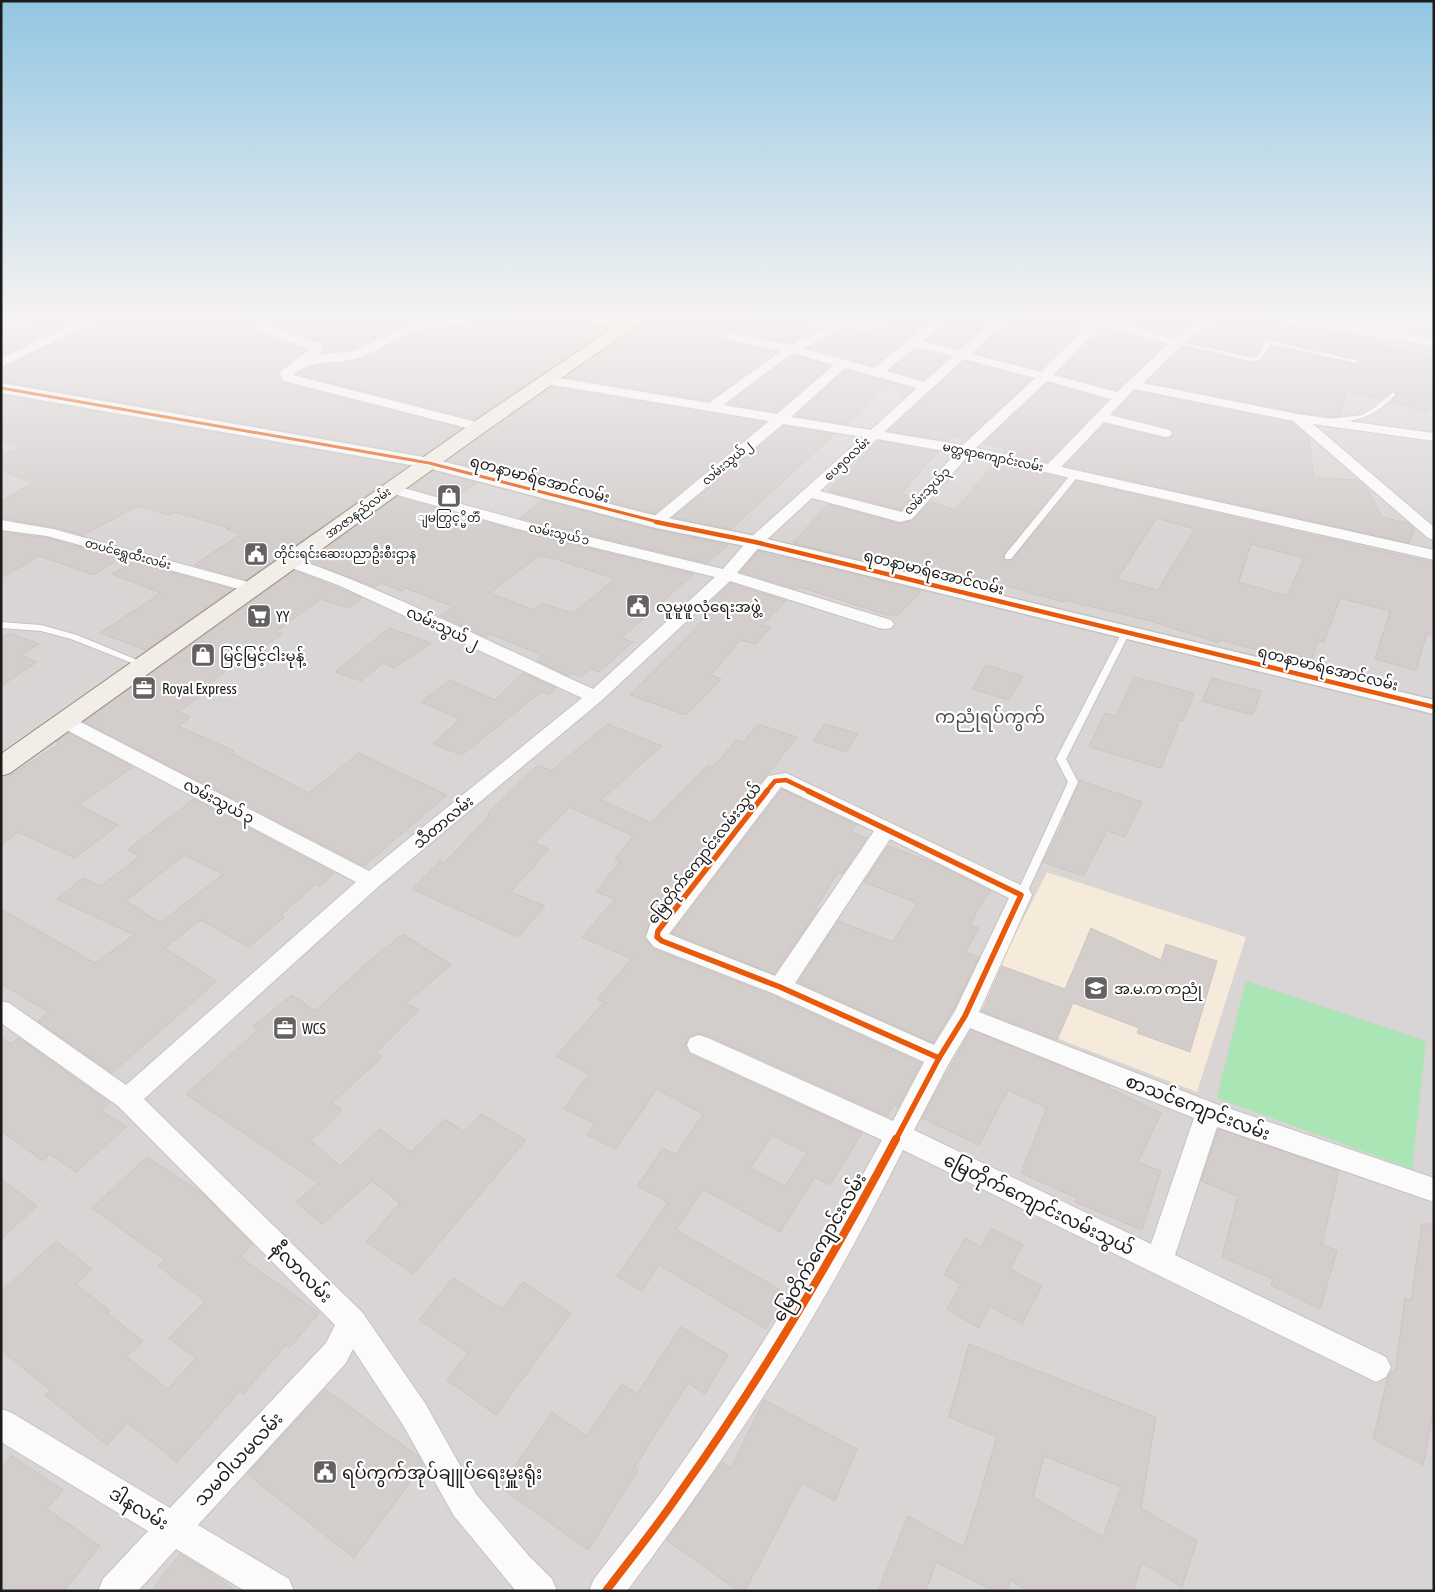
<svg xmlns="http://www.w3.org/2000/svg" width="1435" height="1592" viewBox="0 0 1435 1592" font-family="'Asap Condensed','Noto Sans Myanmar',sans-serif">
  <rect width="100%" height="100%" fill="#eae4e2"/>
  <polygon fill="#d9d5d4" points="1,315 1323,315 1321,319 1404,332 1412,318 1434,323 1434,1591 1,1591"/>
  <polygon fill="#f6ebdb" points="1047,872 1246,937 1197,1092 978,1008"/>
  <g fill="#d8d5d4">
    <polygon points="1208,315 1255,315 1434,347 1434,434 1141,383"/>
    <polygon points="1434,481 1434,992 1246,937 1047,872 867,811 998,601 1261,655 1300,530 1425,556"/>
  </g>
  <polygon fill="#a9e5b5" points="1246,981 1426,1041 1412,1169 1217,1098"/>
  <g fill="#d3cdcc" stroke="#cdc5c3" fill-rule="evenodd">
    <polygon points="64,315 87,315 1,356 1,341"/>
    <polygon points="110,315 143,315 192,326 205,321 218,327 243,315 267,315 290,322 303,315 458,315 413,322 352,349 323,353 325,349 322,342 259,321 251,327 254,332 307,350 279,370 278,375 284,383 461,428 423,455 1,381 1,369"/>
    <polygon points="492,315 569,315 573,320 609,328 474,419 297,374 316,366 346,363 363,358 414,334 479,323 489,320"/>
    <polygon points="653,315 787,315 791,320 823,328 790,343 731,330 727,331 723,337 727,341 777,352 709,401 566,377"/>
    <polygon points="865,315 889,315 869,324 855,323"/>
    <polygon points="905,315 937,315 874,366 807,348 845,330 871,332"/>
    <polygon points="956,315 996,315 959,349 927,340"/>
    <polygon points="1014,315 1067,315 1071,320 1086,324 1040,370 975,353"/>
    <polygon points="1113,315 1204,315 1175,337 1110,319"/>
    <polygon points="1223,315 1251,315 1259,321 1353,336 1351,340 1434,357 1434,398 1427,411 1391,402 1398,394 1393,390 1381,399 1346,392 1340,416 1331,417 1297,412 1147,382 1183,347 1255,364 1263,360 1271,346 1356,365 1361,361 1359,359 1268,338 1264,340 1254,356 1189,342"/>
    <polygon points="1102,328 1164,345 1116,390 1057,374"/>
    <polygon points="916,349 949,357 924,380 890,370"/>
    <polygon points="793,355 830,366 776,412 728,404"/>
    <polygon points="964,361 1031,379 967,439 955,436 948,441 888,431"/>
    <polygon points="846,370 913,389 903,398 890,384 847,424 795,416"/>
    <polygon points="1048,383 1107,400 1047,462 1003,452 1005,449 984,443"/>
    <polygon points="552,387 765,422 655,513 556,488 559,486 499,467 492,472 448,461"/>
    <polygon points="1135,391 1292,423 1309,437 1314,478 1358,480 1367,488 1382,517 1408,523 1414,529 1409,543 1065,466 1105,424 1165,439 1172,437 1174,432 1170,428 1114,414"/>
    <polygon points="1,395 407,466 246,580 194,565 241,534 226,529 229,528 175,512 170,515 138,506 83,535 53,527 1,518 1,501 33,483 1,470 1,456 21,447 1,439 1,418 16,410 1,407"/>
    <polygon points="784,426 835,434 731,529 673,517"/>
    <polygon points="878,441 938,452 907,486 908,486 902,494 913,497 901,510 828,491"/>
    <path d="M994 463 1065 479 1004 554 1005 561 1012 560 1076 481 1434 563V635L1427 633 1416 670 1375 659 1390 611 1340 598 1324 642 1318 640 1311 664 1220 640 1219 643 1151 621 1064 600 1063 602 968 575 963 582 935 575 933 577 793 543 828 504 900 524 913 520 930 502 956 510ZM1157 518 1195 529 1158 590 1117 579ZM1251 544 1304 558 1287 596 1239 582Z"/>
    <polygon points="433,471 477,483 452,500 410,488"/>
    <path d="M397 497 518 531 694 574 621 638 633 642 599 672 590 669 580 677 571 673 568 676 536 660 542 655 490 634 486 637 441 616 454 607 406 588 402 591 381 583 375 587 308 562ZM540 555 562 561 615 579 573 613 541 603 534 610 490 593Z"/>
    <polygon points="542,500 656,530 728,545 707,563 520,518"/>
    <polygon points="1,532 47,538 120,558 94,575 39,556 1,578"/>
    <polygon points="758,551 780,558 781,556 921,591 898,615 892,614 890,616 800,587 797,589 740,572"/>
    <polygon points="133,562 232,589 146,650 100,633 161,593 112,574"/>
    <polygon points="295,571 362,598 348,608 320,599 276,632 282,634 260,649 256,647 202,690 206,692 178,712 190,717 178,726 234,751 231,753 309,793 359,753 447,795 364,866 84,722"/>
    <polygon points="730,583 786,601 762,625 771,627 756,644 740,640 711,675 721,679 686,715 630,695 718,606 713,600"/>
    <polygon points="389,628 431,643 394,668 383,663 361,681 335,672"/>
    <polygon points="10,633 39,644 21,655 37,662 1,686 1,639"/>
    <polygon points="986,665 1023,676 1009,700 972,689"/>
    <polygon points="523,673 556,688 549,695 541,692 462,755 433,744 460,719 421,702 450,680 495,700"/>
    <polygon points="1134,677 1194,693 1183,721 1180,720 1161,768 1089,747 1105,713 1116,716"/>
    <polygon points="1212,678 1261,691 1253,715 1202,701"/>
    <path d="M608 724 662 746 601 800 651 823 708 765 712 767 717 763 736 740 743 742 758 724 797 737 649 924 645 938 653 949 771 995 921 1063 898 1107 894 1104 887 1116 709 1036 698 1033 688 1037 685 1046 689 1054 862 1133 830 1185 815 1177 780 1232 703 1189 676 1230 787 1294 766 1329 659 1265 642 1291 617 1276 668 1202 637 1186 663 1148 676 1155 703 1114 657 1089 616 1149 587 1135 595 1123 564 1109 589 1074 556 1056 604 1002 597 999 632 959 582 937 615 899 596 892 620 861 615 859 633 836 570 807 535 843 549 849 511 892 545 906 518 937 412 889 440 861 444 863 490 815 487 814 533 769 539 765 551 771ZM772 1135 807 1153 785 1186 751 1168Z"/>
    <polygon points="825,724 858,734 846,752 813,741"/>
    <polygon points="69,733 133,767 79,805 118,825 75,858 18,832 1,845 1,781 60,744 56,742"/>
    <polygon points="1079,780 1142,802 1125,837 1107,831 1083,876 1043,862 1066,817 1064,816"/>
    <polygon points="782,789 856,825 851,832 867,838 842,874 838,872 815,909 818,910 774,974 672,933"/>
    <path d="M194 799 334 873 320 886 316 884 281 915 284 917 249 947 201 920 164 948 217 981 112 1073 38 1021 49 1012 1 984V909L95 963 134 935 57 899 83 878 101 886 140 856 127 850ZM184 855 223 874 160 923 126 901Z"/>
    <polygon points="888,846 936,864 991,891 983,900 970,925 979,928 965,952 979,957 953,1010 933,1043 798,982 838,921 893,942 917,903 864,882"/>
    <polygon points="1091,928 1161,960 1166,944 1217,961 1190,1052 1137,1033 1139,1028 1073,1003 1057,1040 982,1011 1002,966 1065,989"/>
    <polygon points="403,934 451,965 406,1003 419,1010 376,1053 382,1057 332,1103 342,1110 311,1141 340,1166 380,1129 411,1152 445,1119 464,1132 481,1114 526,1140 413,1274 366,1242 400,1203 372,1181 322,1224 296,1202 318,1183 186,1094 258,1030 253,1026 292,995 315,1011 367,963"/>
    <polygon points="971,1030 1110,1086 1109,1088 1161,1113 1138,1162 1161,1171 1142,1230 1075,1202 1077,1198 1021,1173 1047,1108 1008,1090 979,1145 922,1118"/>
    <polygon points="1,1037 11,1044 19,1038 110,1103 101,1110 126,1127 76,1172 50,1154 43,1161 1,1131"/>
    <polygon points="1218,1129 1339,1171 1322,1244 1337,1251 1320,1309 1271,1285 1273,1279 1222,1257 1238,1196 1201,1181"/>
    <polygon points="147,1157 203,1194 252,1244 240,1257 319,1313 289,1348 286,1345 243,1394 240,1391 177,1462 128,1423 107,1445 45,1395 50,1390 1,1350 1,1292 56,1241 92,1269 76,1284 110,1311 107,1313 143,1341 127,1357 168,1389 196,1358 169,1338 205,1301 158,1266 165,1260 92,1208"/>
    <polygon points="1,1179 37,1206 1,1239"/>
    <polygon points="1422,1224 1434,1224 1434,1410 1423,1465 1373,1439 1388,1377 1391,1371 1395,1373 1405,1298 1411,1300"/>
    <polygon points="991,1228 1023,1245 1010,1269 1042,1286 1022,1324 990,1306 979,1328 947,1309 961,1284 944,1275 965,1238 981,1247"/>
    <polygon points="453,1278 502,1309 523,1282 571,1313 496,1415 447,1380 468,1353 419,1320"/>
    <polygon points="681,1327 728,1355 705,1394 688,1383 634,1468 638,1470 588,1550 500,1487 552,1412 587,1436 622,1384 637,1394"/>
    <path d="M969 1344 1156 1417 1141 1508 1197 1541 1182 1587 1142 1563 1133 1591H1028L1010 1580 1007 1591H994L936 1562 926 1591H878L908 1516 964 1547 997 1437 949 1417ZM1044 1456 1121 1487 1103 1537 1033 1497Z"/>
    <polygon points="325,1389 419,1457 423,1465 354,1558 247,1474"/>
    <polygon points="764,1400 857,1449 835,1501 802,1483 745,1591 739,1591 666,1540 722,1462 731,1468"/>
    <polygon points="12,1456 63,1490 47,1509 100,1546 64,1591 1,1591 1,1469"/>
    <polygon points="180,1554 211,1573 236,1591 151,1591"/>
  </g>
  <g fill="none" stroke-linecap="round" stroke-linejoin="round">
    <defs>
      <g id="service">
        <polygon points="894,315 903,315 870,330 840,328 837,326 840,324 869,326"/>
        <polygon points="1268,340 1359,361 1356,363 1270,344 1261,359 1255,362 1174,343 1177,341 1254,358 1257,357 1266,341"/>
        <path d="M1393 392 1396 394C1380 412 1364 420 1340 422 1334 423 1329 424 1325 421L1328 419 1362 415 1375 407Z"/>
        <polygon points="1072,473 1079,475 1011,559 1005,559 1005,555"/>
        <polygon points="1,622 41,625 77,635 149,665 148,667 142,667 71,639 41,631 1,628"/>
        <polygon points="1126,629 1130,632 1066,759 1078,782 1026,895 1025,898 1017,898 1016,895 1068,782 1056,759 1122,632"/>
      </g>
      <g id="minor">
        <polygon points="92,315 108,315 1,367 1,358"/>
        <path d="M472 315H490L488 318C464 327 438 323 413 332 393 339 376 353 354 359 331 365 314 358 293 375L484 424 486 427 484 430 479 431 284 381 280 374 281 371 311 349 255 330 253 327 259 323 263 324 321 344 323 350 319 355 353 351 413 324Z"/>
        <polygon points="571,315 594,315 629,323 631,326 625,330 573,318"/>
        <path d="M789 315H810L838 322 849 315H863L844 329 802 348 874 368 940 315H954L923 341 959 351 999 315H1012L971 354 1041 372 1090 323 1071 318 1069 315 1096 317 1098 315H1111L1107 320 1175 339 1207 315H1221L1181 346 1143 383 1297 414 1434 433V441L1313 424 1434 527V540L1428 538 1293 421 1134 389 1110 415 1170 430 1172 433 1170 436 1165 437 1104 422 1061 467 1434 550V560L969 455 912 519 900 522 812 498 761 545 737 573 891 620 894 624 891 628 885 629 879 628 730 581 601 701 379 886 144 1099 362 1312 425 1403 476 1494 529 1556 552 1579 557 1591H516L454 1516 403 1425 353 1349 346 1363 198 1525 289 1579 294 1591H245L176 1549 138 1591H98L103 1579 148 1531 1 1442V1409L12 1413 170 1508 326 1343 335 1325 118 1106 1 1023V1001L9 1003 126 1085 356 882 59 726 57 722 59 718 66 716 73 718 369 871 582 698 338 585 284 565 282 562 284 559C309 552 552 671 593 689L715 577 518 529 387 492 385 489 387 486 392 485 527 522 723 569 749 539 863 437 783 424 661 525H651L648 522 651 519 769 421 547 384 541 380 547 376 709 403 781 351 727 339 725 336 727 333 731 332 790 345 829 327 791 318ZM1101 326 1168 344 1117 392 1053 375ZM916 347 953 356 924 382 886 371ZM793 353 834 365 777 414 723 405ZM964 359 1035 378 963 445 884 432ZM845 368 917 388 871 430 791 417ZM1047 381 1111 399 1048 464 976 448ZM877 439 956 453 902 512 820 491Z"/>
        <polygon points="1253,315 1284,315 1434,338 1434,346 1259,319"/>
        <polygon points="1,520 53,529 259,585 261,588 259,591 253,593 47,536 1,530"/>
        <path d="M786 773 1029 889 1032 895 979 1012 1216 1104 1434 1178V1202L1217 1127 1175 1255 1386 1357 1391 1367 1386 1377 1376 1382 1366 1377 903 1150C868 1219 832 1287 791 1353 740 1435 685 1513 627 1591H589L594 1579C619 1546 646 1514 670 1480 748 1371 818 1257 882 1140L690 1052 687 1045 690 1038 699 1035 708 1038 893 1121 924 1062 772 993 654 947 646 937 650 925 768 776ZM781 787 874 831 775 976 669 934ZM890 839 1009 898 955 1011 934 1045 795 983ZM970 1028 1194 1118 1151 1244 914 1130 948 1065Z"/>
      </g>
      <polygon id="tertiary" points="1,383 429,458 657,516 755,536 1434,700 1434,714 755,548 656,528 428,468 1,393"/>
      <polygon id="secondary" points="632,315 651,315 486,431 10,773 1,776 1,754 472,423"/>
    </defs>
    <use href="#service" stroke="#c5c3c2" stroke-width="2"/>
    <use href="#minor" stroke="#c5c3c2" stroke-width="2"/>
    <use href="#tertiary" stroke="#c5c3c2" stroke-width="3"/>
    <use href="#secondary" stroke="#948b7a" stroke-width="2"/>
    <use href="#service" fill="#fcfbfb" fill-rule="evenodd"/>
    <use href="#minor" fill="#fcfbfb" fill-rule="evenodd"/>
    <use href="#tertiary" fill="#fcfbfb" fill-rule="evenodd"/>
    <use href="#secondary" fill="#f2eee7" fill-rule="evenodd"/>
    <defs>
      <polyline id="cycleway-far3" points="1,388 429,463 662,523"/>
      <g id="cycleway-far2">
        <polyline points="656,522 755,542 1434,707"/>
        <polyline points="766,792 775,781 786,780 811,792"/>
      </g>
      <g id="cycleway-far1">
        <polyline points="767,791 658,931 657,937 662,941 780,987 939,1058"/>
        <polyline points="808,791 1021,895 965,1016 939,1058"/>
        <polyline points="895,1141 939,1058"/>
      </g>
      <path id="cycleway" d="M606 1591C631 1558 658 1525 681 1491 761 1379 831 1261 896 1139"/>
    </defs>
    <use href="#cycleway-far3" stroke="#fff" stroke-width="5"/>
    <use href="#cycleway-far2" stroke="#fff" stroke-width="7"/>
    <use href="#cycleway-far1" stroke="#fff" stroke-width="9"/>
    <use href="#cycleway" stroke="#fff" stroke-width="11"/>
    <use href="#cycleway-far3" stroke="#e8590c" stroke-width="3"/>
    <use href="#cycleway-far2" stroke="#e8590c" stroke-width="4.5"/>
    <use href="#cycleway-far1" stroke="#e8590c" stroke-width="5.5"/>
    <use href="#cycleway" stroke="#e8590c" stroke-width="8"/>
  </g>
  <linearGradient id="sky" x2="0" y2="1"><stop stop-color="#92c6e2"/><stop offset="0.59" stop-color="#f6f3f2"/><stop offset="1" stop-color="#f6f3f2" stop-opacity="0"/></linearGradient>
  <rect width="1435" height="538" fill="url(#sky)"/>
  <defs>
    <symbol id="shop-square" viewBox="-11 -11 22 22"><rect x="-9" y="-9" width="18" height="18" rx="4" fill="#636161" stroke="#fff"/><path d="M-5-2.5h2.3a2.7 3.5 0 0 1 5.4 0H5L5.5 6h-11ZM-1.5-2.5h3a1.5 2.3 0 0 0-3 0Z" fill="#fff"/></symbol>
    <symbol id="civic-square" viewBox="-11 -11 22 22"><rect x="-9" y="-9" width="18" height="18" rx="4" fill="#636161" stroke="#fff"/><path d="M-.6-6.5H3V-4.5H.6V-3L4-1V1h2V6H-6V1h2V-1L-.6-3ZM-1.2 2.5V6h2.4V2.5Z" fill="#fff"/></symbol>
    <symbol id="supermarket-square" viewBox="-11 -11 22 22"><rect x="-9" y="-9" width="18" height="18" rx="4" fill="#636161" stroke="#fff"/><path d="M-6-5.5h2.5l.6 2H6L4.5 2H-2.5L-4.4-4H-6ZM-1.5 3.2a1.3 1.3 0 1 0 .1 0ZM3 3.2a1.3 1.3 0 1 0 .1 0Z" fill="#fff"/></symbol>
    <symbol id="office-square" viewBox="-11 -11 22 22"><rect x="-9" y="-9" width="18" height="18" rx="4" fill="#636161" stroke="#fff"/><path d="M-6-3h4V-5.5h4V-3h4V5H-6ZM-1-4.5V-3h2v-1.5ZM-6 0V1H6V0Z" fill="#fff"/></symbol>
    <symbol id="school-square" viewBox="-11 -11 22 22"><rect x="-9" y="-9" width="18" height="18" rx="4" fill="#636161" stroke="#fff"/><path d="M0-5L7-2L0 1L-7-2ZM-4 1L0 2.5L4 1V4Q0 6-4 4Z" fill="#fff"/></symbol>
  </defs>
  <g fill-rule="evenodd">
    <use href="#shop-square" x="435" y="482" width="28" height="28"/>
    <use href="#civic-square" x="242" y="540" width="28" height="28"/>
    <use href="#civic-square" x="624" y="592" width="28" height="28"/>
    <use href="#supermarket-square" x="245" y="602" width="28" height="28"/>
    <use href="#shop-square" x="189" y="641" width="28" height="28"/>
    <use href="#office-square" x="130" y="674" width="28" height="28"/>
    <use href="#school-square" x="1082" y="974" width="28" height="28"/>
    <use href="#office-square" x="271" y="1014" width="28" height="28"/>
    <use href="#civic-square" x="311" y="1458" width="28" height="28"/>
  </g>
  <g text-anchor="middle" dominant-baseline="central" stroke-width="4.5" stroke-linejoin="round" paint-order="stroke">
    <g font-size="12" fill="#1b1b1b" stroke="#fff">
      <text transform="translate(993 457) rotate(12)">မတ္တရာကျောင်းလမ်း</text>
      <text transform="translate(847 459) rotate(-43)">ပေ၅၀လမ်း</text>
      <text transform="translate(727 463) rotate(-40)">လမ်းသွယ်၂</text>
      <text transform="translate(927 491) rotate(-46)">လမ်းသွယ်၃</text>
      <text transform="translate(358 513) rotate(-36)">အာဇာနည်လမ်း</text>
      <text transform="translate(559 534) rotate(13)">လမ်းသွယ် ၁</text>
      <text transform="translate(128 554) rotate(15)">တပင်ရွှေထီးလမ်း</text>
    </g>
    <g font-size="12" fill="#1b1b1b" stroke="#fff">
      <text x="449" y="518">ျမတ္ပြင့္မိတၱဴ</text>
      <text x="274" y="554" text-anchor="start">တိုင်းရင်းဆေးပညာဦးစီးဌာန</text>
    </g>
    <g font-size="15" fill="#1b1b1b" stroke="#fff">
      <text transform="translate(540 479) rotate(15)">ရတနာမာရ်အောင်လမ်း</text>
      <text transform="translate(934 572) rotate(14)">ရတနာမာရ်အောင်လမ်း</text>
      <text transform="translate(443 627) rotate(25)">လမ်းသွယ် ၂</text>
      <text transform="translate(1328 668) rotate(14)">ရတနာမာရ်အောင်လမ်း</text>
      <text transform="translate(219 801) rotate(28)">လမ်းသွယ် ၃</text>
      <text transform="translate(443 822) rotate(-40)">သီတာလမ်း</text>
      <text transform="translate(704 853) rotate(-52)">မြေတိုက်ကျောင်းလမ်းသွယ်</text>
    </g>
    <g font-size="15" fill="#1b1b1b" stroke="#fff" text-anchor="start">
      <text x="656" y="606">လူမူဖူလုံရေးအဖွဲ့</text>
      <text x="276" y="616">YY</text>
      <text x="220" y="655">မြင့်မြင့်ငါးမုန့်</text>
      <text x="162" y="688">Royal Express</text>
      <text x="1114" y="988">အ.မ.က ကညုံ</text>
      <text x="302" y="1028">WCS</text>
    </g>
    <g font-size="18" fill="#4e4e4e" stroke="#fff">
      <text x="990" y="716">ကညုံရပ်ကွက်</text>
    </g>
    <g font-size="18" fill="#1b1b1b" stroke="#fff">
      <text transform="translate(1198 1107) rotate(21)">စာသင်ကျောင်းလမ်း</text>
      <text transform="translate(1039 1204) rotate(26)">မြေတိုက်ကျောင်းလမ်းသွယ်</text>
      <text transform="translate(819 1247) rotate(-60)">မြေတိုက်ကျောင်းလမ်း</text>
      <text transform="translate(302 1272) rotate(45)">နီလာလမ်း</text>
      <text transform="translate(238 1459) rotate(-47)">သမဝါယမလမ်း</text>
      <text transform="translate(139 1508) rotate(31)">ဒါနလမ်း</text>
    </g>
    <g font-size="18" fill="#1b1b1b" stroke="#fff" text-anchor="start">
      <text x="342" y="1472">ရပ်ကွက်အုပ်ချူပ်ရေးမှူးရုံး</text>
    </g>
  </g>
  <rect width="1435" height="1592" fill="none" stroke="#1b1b1b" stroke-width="5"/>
</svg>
